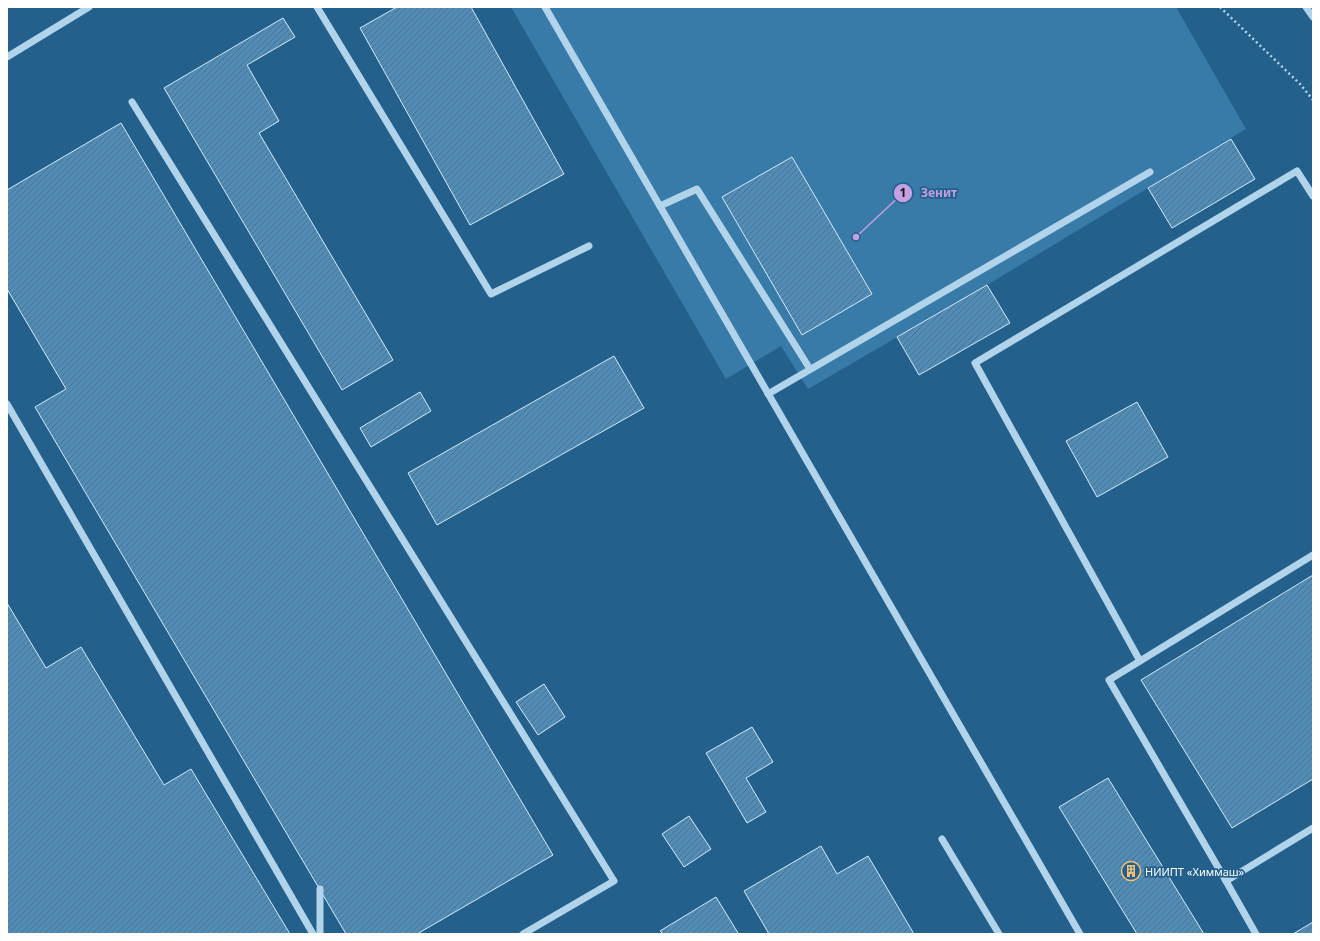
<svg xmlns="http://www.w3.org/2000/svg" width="1320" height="941" viewBox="0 0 1320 941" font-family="'Noto Sans',sans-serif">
  <defs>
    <pattern id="building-hatch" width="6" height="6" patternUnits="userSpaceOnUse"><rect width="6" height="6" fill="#508cb5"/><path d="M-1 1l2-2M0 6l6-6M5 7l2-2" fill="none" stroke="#4e728b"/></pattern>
  </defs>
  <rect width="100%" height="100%" fill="#23608c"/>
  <polygon fill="#387ba9" points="511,7 1176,7 1246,129 987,285 808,389 781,346 726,379"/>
  <g fill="url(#building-hatch)" stroke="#d6ebf8">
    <polygon points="397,7 471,7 564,174 470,225 360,28"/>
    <polygon points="283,18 295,37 247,65 279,121 259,133 393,360 342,390 164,88"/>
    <polygon points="121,123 553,855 417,934 346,934 35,407 66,389 7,289 7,190"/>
    <polygon points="1231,139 1255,179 1172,228 1148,188"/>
    <polygon points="792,157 872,294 802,335 722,197"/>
    <polygon points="987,285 1010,323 919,375 897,337"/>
    <polygon points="614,356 644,408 437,525 408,473"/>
    <polygon points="420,392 431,411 371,447 360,428"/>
    <polygon points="1137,402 1168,457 1097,497 1066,441"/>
    <polygon points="1313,575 1313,779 1232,828 1141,680"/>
    <polygon points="7,603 46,668 81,647 164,785 191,769 290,934 7,934"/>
    <polygon points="544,684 565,717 538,735 516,702"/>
    <polygon points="752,727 773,762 746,778 766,812 747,823 706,753"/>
    <polygon points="1108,778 1204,934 1137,934 1059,807"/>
    <polygon points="689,816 711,849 684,867 662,834"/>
    <polygon points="821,846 837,874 868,856 914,934 769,934 744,891"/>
    <polygon points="716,897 738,933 736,934 663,934 660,931"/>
    <polygon points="1313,922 1313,934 1293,934"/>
  </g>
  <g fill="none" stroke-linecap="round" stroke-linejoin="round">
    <polyline stroke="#b2d4eb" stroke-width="2.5" stroke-dasharray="2 3" stroke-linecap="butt" points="1220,7 1300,84 1313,100"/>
    <g stroke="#b2d4eb" stroke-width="7">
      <polyline points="317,7 491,294 589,246"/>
      <polyline points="545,7 1080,934"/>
      <polyline points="1306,7 1313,17"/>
      <polyline points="7,57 89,7"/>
      <polyline points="132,102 614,881 523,934"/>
      <polyline points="660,206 697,189 810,369"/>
      <polyline points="768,394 1150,172"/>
      <polyline points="7,404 313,934"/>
      <polyline points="1140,661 975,363 1297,171 1313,196"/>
      <polyline points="942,839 999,934"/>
      <polyline points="1226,881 1109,680 1313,555"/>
      <polyline points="320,934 320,889"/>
      <polyline points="1256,934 1226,881 1313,828"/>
    </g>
  </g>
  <defs>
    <symbol id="building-ring" viewBox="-11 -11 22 22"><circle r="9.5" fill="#23608c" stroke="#f6be75" stroke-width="1.5"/><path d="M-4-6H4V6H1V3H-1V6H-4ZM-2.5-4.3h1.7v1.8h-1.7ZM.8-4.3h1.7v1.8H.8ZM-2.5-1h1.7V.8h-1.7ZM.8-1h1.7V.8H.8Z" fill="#f6be75"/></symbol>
  </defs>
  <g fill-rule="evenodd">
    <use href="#building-ring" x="1120" y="860" width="22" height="22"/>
  </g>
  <g text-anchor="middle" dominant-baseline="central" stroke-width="3.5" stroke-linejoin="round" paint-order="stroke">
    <g font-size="11" fill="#fff" stroke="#23608c" text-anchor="start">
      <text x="1145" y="871">НИИПТ «Химмаш»</text>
    </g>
  </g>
  <path fill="none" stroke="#c4a0e2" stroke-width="1.5" d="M856 237L903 193"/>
  <g fill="#c4a0e2" stroke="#23608c" stroke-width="1.5">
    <circle cx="856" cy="237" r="4"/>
    <circle cx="903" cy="193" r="10"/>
  </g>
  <g font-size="12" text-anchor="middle" font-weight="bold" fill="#111">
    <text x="903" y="197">1</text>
  </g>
  <g font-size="12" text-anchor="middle" font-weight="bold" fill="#c4a0e2" stroke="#23608c" stroke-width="3.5" stroke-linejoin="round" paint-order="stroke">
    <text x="939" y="197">Зенит</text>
  </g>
  <rect width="1320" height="941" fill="none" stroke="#ffffff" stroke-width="16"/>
</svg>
